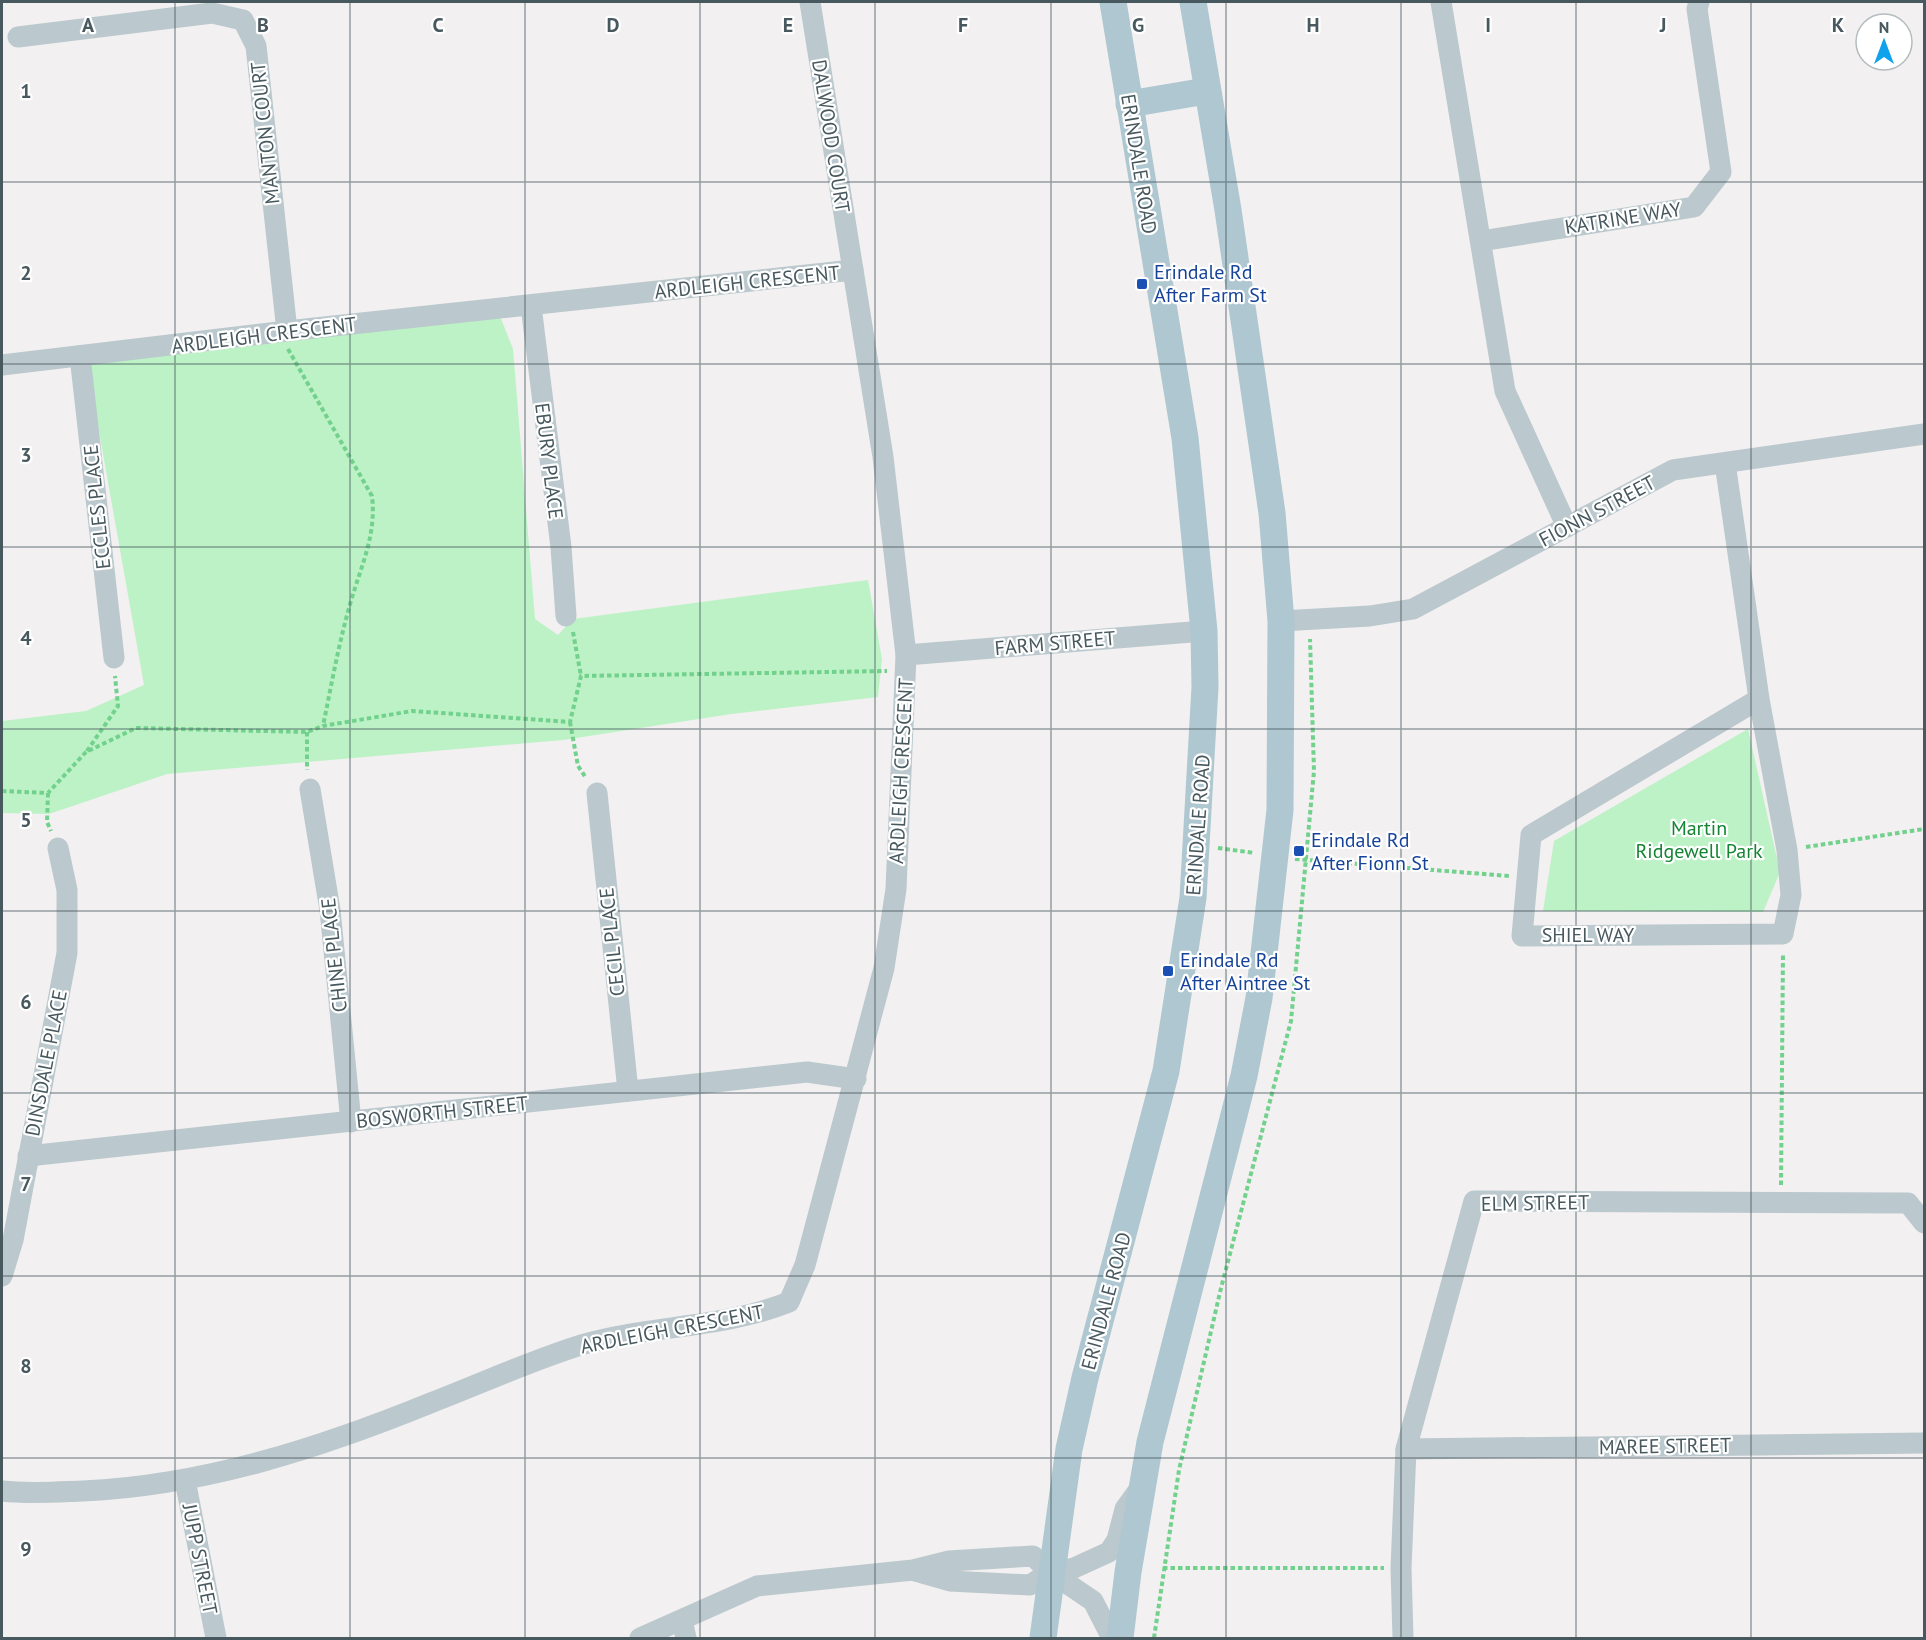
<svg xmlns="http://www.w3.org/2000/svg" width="1926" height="1640" viewBox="0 0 1926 1640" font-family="'PT Sans',sans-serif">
  <rect width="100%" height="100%" fill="#f2f0f0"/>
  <g fill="#bcf2c5">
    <polygon points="498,311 513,349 535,619 558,635 573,619 868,580 882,659 878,697 731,714 563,740 167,774 49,814 2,813 2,721 86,711 144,685 86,358"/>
    <polygon points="1748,729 1780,872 1763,912 1543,911 1554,841"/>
  </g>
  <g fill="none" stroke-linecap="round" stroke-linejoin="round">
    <g stroke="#72d18d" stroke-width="4" stroke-dasharray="4.5 3" stroke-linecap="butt">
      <path d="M288 349 372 496C377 537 359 570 349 608 338 647 331 687 323 726"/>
      <polyline points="573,632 581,676"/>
      <polyline points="570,722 578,766 586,778"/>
      <polyline points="307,732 307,770"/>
      <polyline points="87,751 118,706 115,676"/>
      <polyline points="2,791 48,793 86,752 136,728 307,732 323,726 412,711 570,722 581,676 887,671"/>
      <polyline points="48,793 47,822 51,831"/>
      <polyline points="1806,847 1924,829"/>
      <polyline points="1218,848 1255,853"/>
      <polyline points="1295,859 1509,876"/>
      <polyline points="1781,1185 1783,953"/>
      <polyline points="1163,1568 1384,1568"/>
      <polyline points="1154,1638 1179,1470 1221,1288 1291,1021 1314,771 1310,639"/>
    </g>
    <g stroke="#bbc8cd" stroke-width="21">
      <polyline points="810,2 853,270"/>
      <polyline points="1441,2 1505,391 1567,527"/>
      <polyline points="18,37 212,13 243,20 256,46 287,331"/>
      <polyline points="1481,241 1694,207 1721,172 1697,9 1699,2"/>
      <polyline points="531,306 561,547 566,616"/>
      <polyline points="80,356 114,658"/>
      <path d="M2 365 287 331 853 270 883 457 906 655 896 889 884 968 805 1265 789 1302C722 1329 649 1325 581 1345 530 1361 482 1383 433 1402 320 1448 206 1485 83 1491 56 1492 29 1494 2 1491"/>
      <polyline points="1725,463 1759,699 1787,850 1791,895 1783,934 1522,936 1531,835 1759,699"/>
      <polyline points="1281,621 1370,616 1413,609 1673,470 1924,434"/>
      <polyline points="906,655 1204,631"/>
      <polyline points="310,789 330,910 351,1122"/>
      <polyline points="597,793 628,1091"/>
      <polyline points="28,1156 807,1072 856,1079"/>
      <polyline points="2,1276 13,1240 67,953 67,890 58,848"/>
      <polyline points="1406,1449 1924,1443"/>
      <polyline points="185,1480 216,1638"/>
      <polyline points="915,1571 950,1581 1030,1585 1050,1572 1074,1568 1109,1552 1117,1540 1125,1509 1138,1491"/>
      <polyline points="682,1621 686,1638"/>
      <polyline points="640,1638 757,1586 913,1570 949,1561 1033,1556 1050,1572 1093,1601 1112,1638"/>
      <polyline points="1403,1638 1401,1568 1406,1449 1474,1201 1908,1203 1924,1223"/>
    </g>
    <g stroke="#aec7d0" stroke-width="27">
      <polyline points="1129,104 1206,91"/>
      <polyline points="1043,1638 1069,1449 1085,1378 1166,1071 1193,898 1205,687 1204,631 1185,438 1113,2"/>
      <polyline points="1120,1638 1128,1572 1150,1442 1244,1076 1259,998 1280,810 1281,621 1272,513 1228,210 1193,2"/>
    </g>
  </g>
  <path fill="none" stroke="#47585e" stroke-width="1.5" stroke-opacity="0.55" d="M175 2V1638M350 2V1638M525 2V1638M700 2V1638M875 2V1638M1051 2V1638M1226 2V1638M1401 2V1638M1576 2V1638M1751 2V1638M2 182H1924M2 364H1924M2 547H1924M2 729H1924M2 911H1924M2 1093H1924M2 1276H1924M2 1458H1924"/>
  <g fill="#1a4fb4" stroke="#fff" stroke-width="2">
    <rect x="1136" y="278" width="12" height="12" rx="3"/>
    <rect x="1293" y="845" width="12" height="12" rx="3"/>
    <rect x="1162" y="965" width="12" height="12" rx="3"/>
  </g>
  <g text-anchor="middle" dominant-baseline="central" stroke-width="4.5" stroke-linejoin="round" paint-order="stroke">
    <g font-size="20" fill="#47585e" stroke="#fff">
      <text transform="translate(265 133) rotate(-96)">MANTON COURT</text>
      <text transform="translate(831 136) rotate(81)">DALWOOD COURT</text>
      <text transform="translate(1139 164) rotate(81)">ERINDALE ROAD</text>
      <text transform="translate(1623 218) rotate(-9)">KATRINE WAY</text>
      <text transform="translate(747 282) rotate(-6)">ARDLEIGH CRESCENT</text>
      <text transform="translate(264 335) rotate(-7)">ARDLEIGH CRESCENT</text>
      <text transform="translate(549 461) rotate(83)">EBURY PLACE</text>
      <text transform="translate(97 507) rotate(-96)">ECCLES PLACE</text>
      <text transform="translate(1597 511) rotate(-28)">FIONN STREET</text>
      <text transform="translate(1055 643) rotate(-5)">FARM STREET</text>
      <text transform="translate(901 771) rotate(-87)">ARDLEIGH CRESCENT</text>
      <text transform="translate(1198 825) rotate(-86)">ERINDALE ROAD</text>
      <text x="1588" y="935">SHIEL WAY</text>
      <text transform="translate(612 942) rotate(-96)">CECIL PLACE</text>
      <text transform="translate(334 955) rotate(-96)">CHINE PLACE</text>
      <text transform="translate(46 1063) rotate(-79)">DINSDALE PLACE</text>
      <text transform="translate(442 1112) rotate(-6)">BOSWORTH STREET</text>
      <text transform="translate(1535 1203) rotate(-1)">ELM STREET</text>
      <text transform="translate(1106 1301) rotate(-75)">ERINDALE ROAD</text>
      <text transform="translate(672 1329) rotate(-11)">ARDLEIGH CRESCENT</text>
      <text transform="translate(1665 1446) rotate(-1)">MAREE STREET</text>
      <text transform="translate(200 1559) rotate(79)">JUPP STREET</text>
    </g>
    <g font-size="20" fill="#164399" stroke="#fff" text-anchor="start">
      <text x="1154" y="272">Erindale Rd<tspan x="1154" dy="23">After Farm St</tspan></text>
      <text x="1311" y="840">Erindale Rd<tspan x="1311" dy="23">After Fionn St</tspan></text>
      <text x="1180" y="960">Erindale Rd<tspan x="1180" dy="23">After Aintree St</tspan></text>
    </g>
    <g font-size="20" fill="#138432" stroke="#fff">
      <text x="1699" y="828">Martin<tspan x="1699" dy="23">Ridgewell Park</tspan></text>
    </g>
  </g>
  <g font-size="20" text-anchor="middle" font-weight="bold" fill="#47585e" stroke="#fff" stroke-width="4.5" stroke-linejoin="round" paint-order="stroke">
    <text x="88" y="32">A</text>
    <text x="263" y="32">B</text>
    <text x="438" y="32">C</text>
    <text x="613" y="32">D</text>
    <text x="788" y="32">E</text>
    <text x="963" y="32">F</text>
    <text x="1138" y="32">G</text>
    <text x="1313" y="32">H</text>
    <text x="1488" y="32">I</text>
    <text x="1663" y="32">J</text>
    <text x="1838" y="32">K</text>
    <text x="26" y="98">1</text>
    <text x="26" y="280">2</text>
    <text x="26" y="462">3</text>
    <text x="26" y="645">4</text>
    <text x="26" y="827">5</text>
    <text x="26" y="1009">6</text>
    <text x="26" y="1191">7</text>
    <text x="26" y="1373">8</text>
    <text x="26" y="1556">9</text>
  </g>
  <rect width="1926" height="1640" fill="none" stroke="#47585e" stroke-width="6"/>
  <g transform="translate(1884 42)"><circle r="28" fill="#ffffff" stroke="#b5bcbf" stroke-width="1.5"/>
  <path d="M0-4.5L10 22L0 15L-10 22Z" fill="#10a2ec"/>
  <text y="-9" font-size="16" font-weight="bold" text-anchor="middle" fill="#47585e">N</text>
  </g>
</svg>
